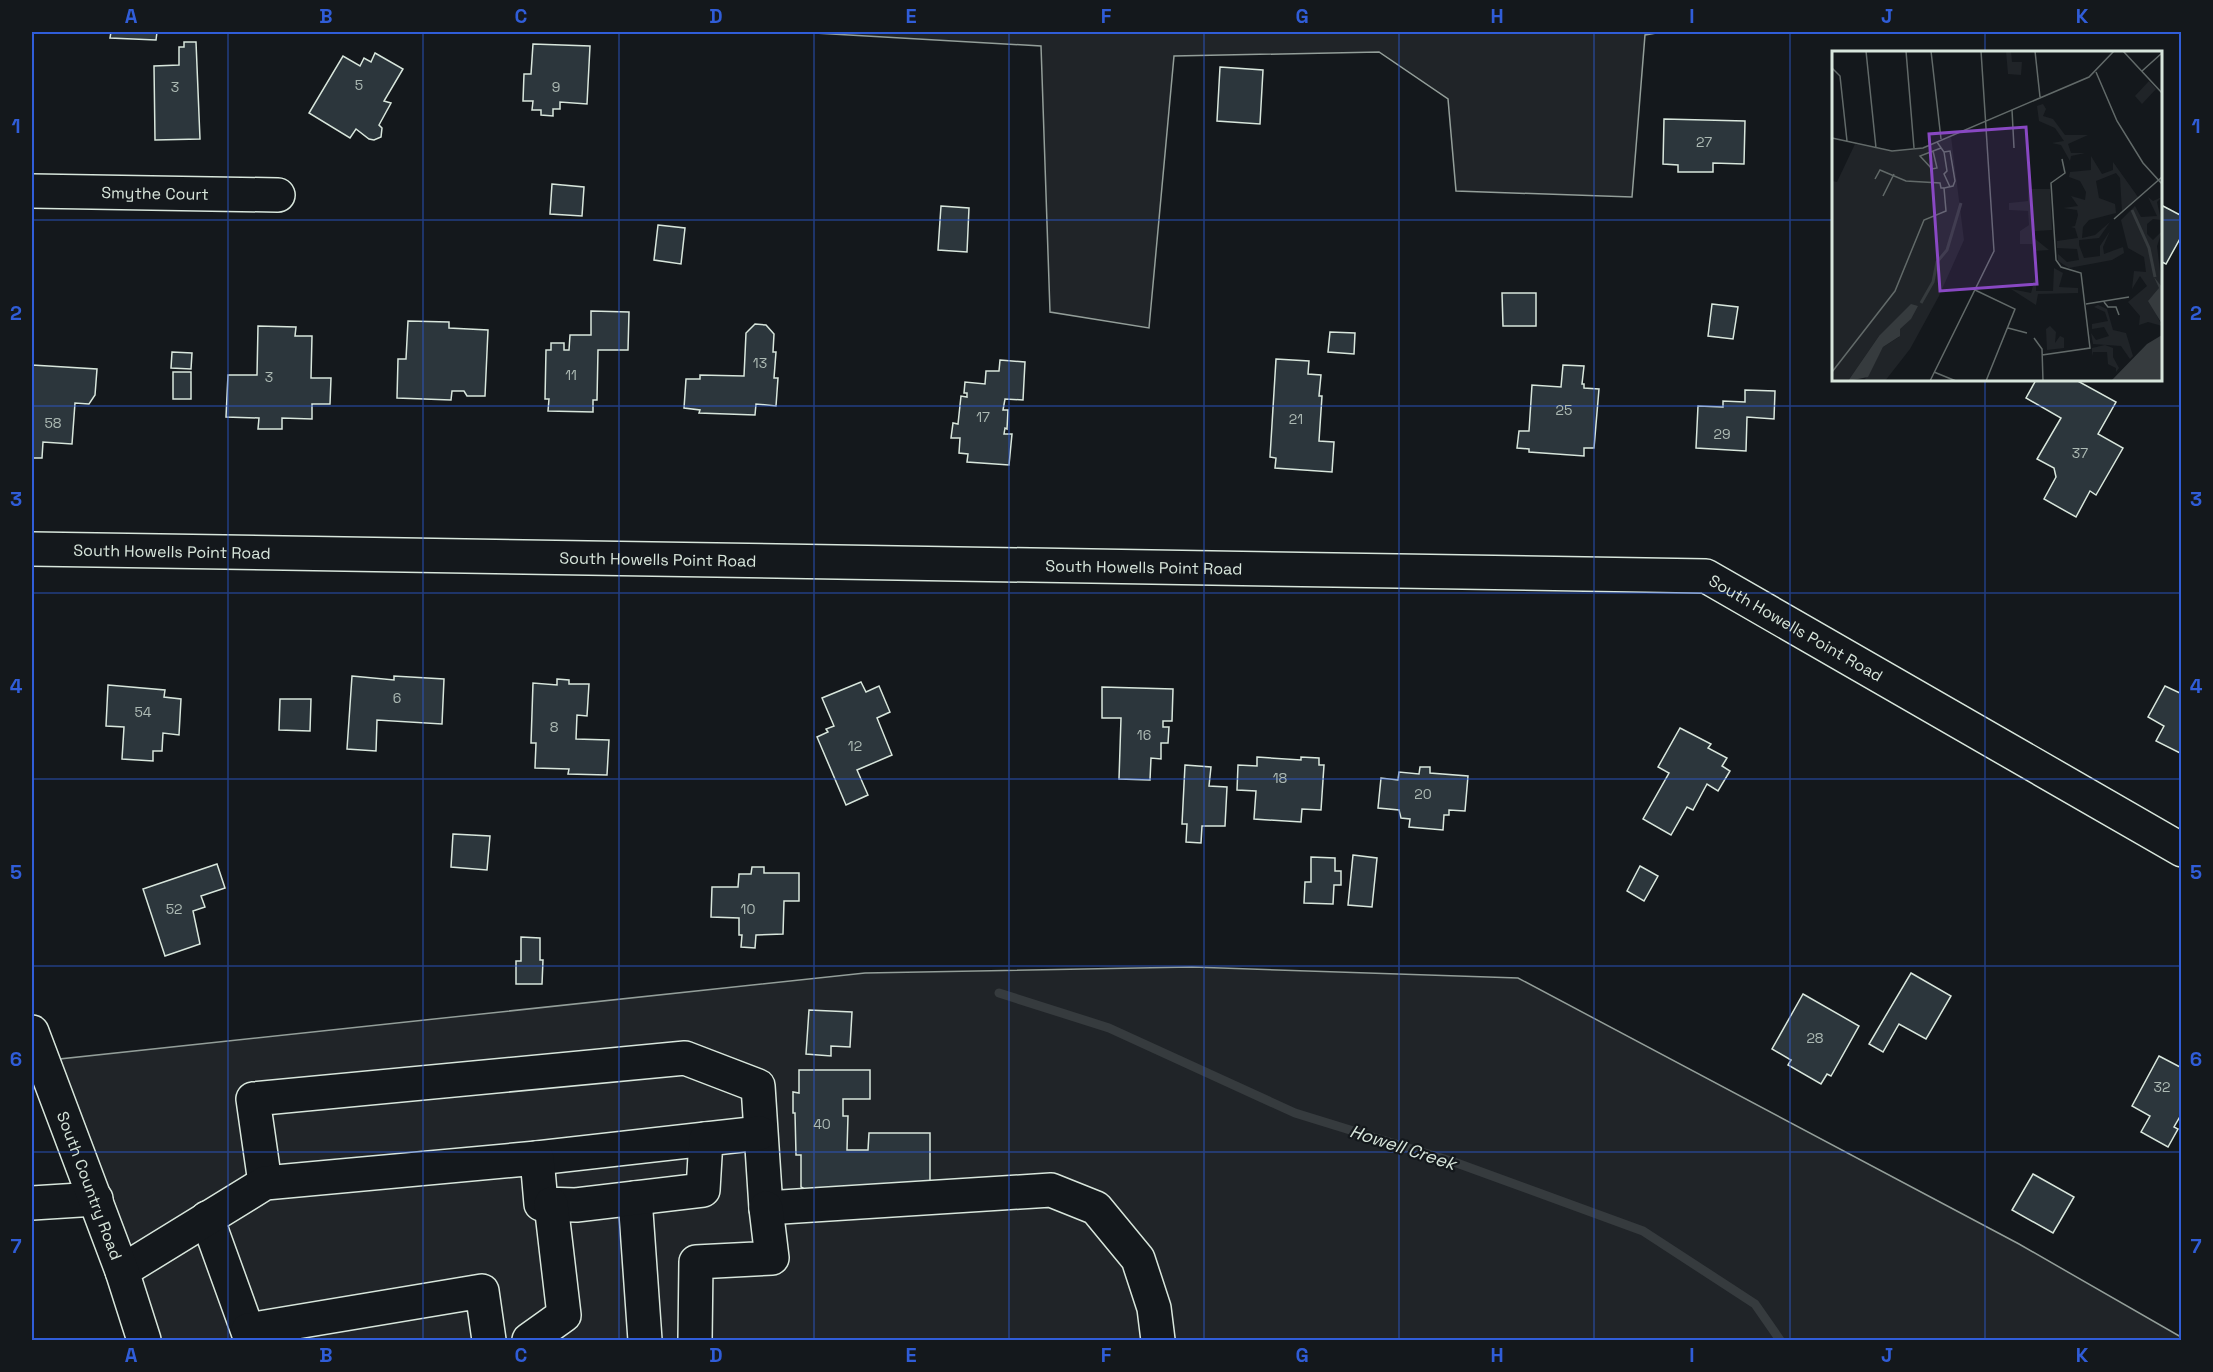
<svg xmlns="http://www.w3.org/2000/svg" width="2213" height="1372" viewBox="0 0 2213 1372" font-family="'Space Grotesk',sans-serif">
  <rect width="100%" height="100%" fill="#14181c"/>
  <g fill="#202428" stroke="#939e99" stroke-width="1.5">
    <polygon points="797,32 1662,32 1645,35 1632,197 1456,191 1448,99 1379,52 1174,56 1149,328 1050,312 1041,46"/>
    <polygon points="1192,967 1518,978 2019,1244 2181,1337 2181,1340 128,1340 41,1061 865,973"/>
  </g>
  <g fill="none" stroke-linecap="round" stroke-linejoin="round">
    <polyline stroke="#363b3e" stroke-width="9" points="999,993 1109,1028 1295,1113 1454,1162 1643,1231 1755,1304 1780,1340"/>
  </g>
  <g fill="#2c363c" stroke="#d8e6dc" stroke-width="1.5">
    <polygon points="111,32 157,32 156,40 110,38"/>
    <polygon points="184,42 196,42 200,139 155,140 154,66 179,65 179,47 184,47"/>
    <polygon points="533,44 590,46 587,104 560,102 560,109 553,109 553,116 541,115 541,110 532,110 533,101 523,101 524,74 531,74"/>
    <polygon points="375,53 403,69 384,101 391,103 379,125 382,128 381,137 374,140 369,139 356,129 350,138 309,113 343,56 360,66 364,58 371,62"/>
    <polygon points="1220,67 1263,70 1260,124 1217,121"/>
    <polygon points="1664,119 1745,121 1744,164 1713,163 1713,172 1678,172 1678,165 1663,164"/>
    <polygon points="552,184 584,187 582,216 550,214"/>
    <polygon points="941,206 969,208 967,252 938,250"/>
    <polygon points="2163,206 2182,216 2182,235 2166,264 2160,261 2160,210"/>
    <polygon points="658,225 685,228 681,264 654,260"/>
    <polygon points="1502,293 1536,293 1536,326 1503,326"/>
    <polygon points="1712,304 1738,307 1733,339 1708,336"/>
    <polygon points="591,311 629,312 628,350 598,350 597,400 593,400 593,412 548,411 549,399 545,399 546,350 551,350 551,343 564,343 564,350 569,350 570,335 591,335"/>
    <polygon points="408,321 449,322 449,328 488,330 485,396 467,396 464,391 452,391 451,400 397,398 398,359 406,359"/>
    <polygon points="755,324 766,325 774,334 773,352 776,352 774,378 778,378 776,406 756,404 755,415 699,413 700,410 684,408 686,379 700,379 700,375 744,376 746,333"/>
    <polygon points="258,326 296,327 295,336 312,336 311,378 331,378 330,404 312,404 312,419 282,418 282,429 258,429 259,418 226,417 228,375 257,375"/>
    <polygon points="1330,332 1355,333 1354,354 1328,352"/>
    <polygon points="172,352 192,353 191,369 171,368"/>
    <polygon points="1276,359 1309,361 1308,374 1321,375 1319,396 1322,396 1319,441 1334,442 1332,472 1275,468 1276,458 1270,457"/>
    <polygon points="1000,360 1025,362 1023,400 1005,399 1003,410 1008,410 1007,429 1005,428 1004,434 1012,434 1009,465 967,462 968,454 959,453 960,438 951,438 953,423 958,424 961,396 967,397 967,393 964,393 965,382 985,384 986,371 999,371"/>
    <polygon points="32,365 97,369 95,395 89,404 75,403 72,444 43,442 42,458 32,458"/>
    <polygon points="1563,365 1584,366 1582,384 1584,384 1584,388 1599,389 1594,448 1584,448 1584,456 1529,452 1529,449 1517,448 1519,431 1529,431 1532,385 1561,387"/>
    <rect x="173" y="372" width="18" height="27"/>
    <polygon points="2036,380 2076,380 2116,402 2098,434 2123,448 2096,495 2090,491 2076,517 2044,499 2056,477 2054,468 2037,459 2061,418 2026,398"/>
    <polygon points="1745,390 1775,391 1774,419 1747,417 1746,451 1696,448 1698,406 1723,407 1723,401 1745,402"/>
    <polygon points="352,676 394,680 394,676 444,679 442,724 377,720 376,751 347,749"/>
    <polygon points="557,679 569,680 569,684 589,684 587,716 577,715 576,739 609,740 607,775 568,774 569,769 535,768 536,743 531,743 533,683 557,685"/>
    <polygon points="861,682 866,692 879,686 890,712 877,718 892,755 857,770 868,795 846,805 817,737 828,732 826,729 834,726 822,698"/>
    <polygon points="108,685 165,690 164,697 181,699 179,735 163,733 162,751 153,751 153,761 122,759 124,727 106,726"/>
    <polygon points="2165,686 2182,694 2182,754 2156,741 2164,726 2148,717"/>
    <polygon points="1102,687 1173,689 1172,721 1163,721 1163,727 1169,727 1168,743 1161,743 1161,759 1151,758 1150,780 1119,779 1121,718 1102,718"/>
    <polygon points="280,699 311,699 310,731 279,730"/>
    <polygon points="1680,728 1711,744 1708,748 1727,758 1722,766 1730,771 1718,791 1707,784 1693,810 1687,807 1671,835 1643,819 1669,773 1658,767"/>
    <polygon points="1257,757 1301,760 1301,757 1319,758 1319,765 1324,765 1321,810 1302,809 1301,822 1254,819 1256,791 1237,790 1238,765 1257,766"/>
    <polygon points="1185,765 1211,767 1209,786 1227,787 1225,826 1202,826 1201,843 1186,842 1187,824 1182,824"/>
    <polygon points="1420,767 1430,767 1430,773 1468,776 1465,811 1449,810 1449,815 1444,815 1443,830 1409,827 1410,819 1401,818 1399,810 1378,808 1381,778 1398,780 1399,772 1419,774"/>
    <polygon points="453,834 490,836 487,870 451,867"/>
    <polygon points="1353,855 1377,858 1372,907 1348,905"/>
    <polygon points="1311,857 1335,858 1335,871 1341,871 1341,885 1334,885 1333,904 1304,903 1305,882 1311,882"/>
    <polygon points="217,864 225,888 201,896 205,907 193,911 200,944 165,956 143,889"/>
    <polygon points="1640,866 1658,876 1644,901 1627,891"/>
    <polygon points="752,867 764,867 764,873 799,873 799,901 784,901 783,934 756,935 755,948 741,947 742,935 739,935 739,918 711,917 712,887 738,887 739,874 751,874"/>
    <polygon points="521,937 540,938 540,960 543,960 542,984 516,984 516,961 521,961"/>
    <polygon points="1911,973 1951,996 1926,1039 1899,1024 1883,1052 1869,1044"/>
    <polygon points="1803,994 1859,1026 1831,1076 1827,1074 1821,1084 1788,1065 1791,1060 1772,1049"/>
    <polygon points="809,1010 852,1012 850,1047 831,1046 831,1056 806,1054"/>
    <polygon points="2159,1056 2182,1068 2182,1113 2174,1127 2178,1129 2168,1147 2141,1132 2150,1116 2132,1106"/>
    <polygon points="799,1070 870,1070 870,1099 843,1099 843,1116 848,1116 847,1150 868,1150 869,1133 930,1133 930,1185 803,1195 803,1188 801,1187 801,1155 796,1155 795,1113 793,1113 793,1092 799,1093"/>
    <polygon points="2033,1174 2074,1197 2053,1233 2012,1210"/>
  </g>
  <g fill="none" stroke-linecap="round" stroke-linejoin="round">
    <defs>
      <g id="minor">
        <path id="s1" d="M32 191 278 195"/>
        <path id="s2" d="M32 549 1706 576 2182 850"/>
        <polyline points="537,1158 706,1139"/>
        <polyline points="265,1183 253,1099 685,1058 758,1086 766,1208 1051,1190 1096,1208 1138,1259 1154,1308 1158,1340"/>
        <polyline points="635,1198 645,1340"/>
        <polyline points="32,1203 96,1199"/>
        <polyline points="207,1218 251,1340"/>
        <polyline points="122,1271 265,1183 537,1158 541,1204 576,1205 703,1190 706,1139 760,1133"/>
        <polyline points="248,1330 482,1291 489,1340"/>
        <polyline points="529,1340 564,1315 551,1204"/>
        <polyline points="695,1340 696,1262 772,1258 766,1208"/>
      </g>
      <g id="major">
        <path id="s3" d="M32 1032 122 1271 144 1340"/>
      </g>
    </defs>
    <use href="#minor" stroke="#d8e6dc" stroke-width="36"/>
    <use href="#major" stroke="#d8e6dc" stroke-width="36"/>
    <use href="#minor" stroke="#14181c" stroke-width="33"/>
    <use href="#major" stroke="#14181c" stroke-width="33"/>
  </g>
  <path fill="none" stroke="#305dd8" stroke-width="1.5" stroke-opacity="0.55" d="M228 32V1340M423 32V1340M619 32V1340M814 32V1340M1009 32V1340M1204 32V1340M1399 32V1340M1594 32V1340M1790 32V1340M1985 32V52M32 220H1834M2160 220H2182M1985 380V1340M32 406H2182M32 593H2182M32 779H2182M32 966H2182M32 1152H2182"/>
  <g text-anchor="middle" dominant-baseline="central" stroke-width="4.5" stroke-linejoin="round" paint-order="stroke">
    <g font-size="14" fill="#adbab4">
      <text x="359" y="85">5</text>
      <text x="175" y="87">3</text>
      <text x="556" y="87">9</text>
      <text x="1704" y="142">27</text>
      <text x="760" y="363">13</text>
      <text x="571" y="375">11</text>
      <text x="269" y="377">3</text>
      <text x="1564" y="410">25</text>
      <text x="983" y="417">17</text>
      <text x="1296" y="419">21</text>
      <text x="53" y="423">58</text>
      <text x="1722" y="434">29</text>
      <text x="2080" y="453">37</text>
      <text x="397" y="698">6</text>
      <text x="143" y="712">54</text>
      <text x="554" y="727">8</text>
      <text x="1144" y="735">16</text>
      <text x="855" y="746">12</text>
      <text x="1280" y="778">18</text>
      <text x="1423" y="794">20</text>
      <text x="174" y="909">52</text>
      <text x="748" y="909">10</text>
      <text x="1815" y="1038">28</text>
      <text x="2162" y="1087">32</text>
      <text x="822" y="1124">40</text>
    </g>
    <g font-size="16" fill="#d8e6dc" stroke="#14181c">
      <text stroke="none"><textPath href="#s1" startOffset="123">Smythe Court</textPath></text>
      <text stroke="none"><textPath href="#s2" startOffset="140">South Howells Point Road</textPath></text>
      <text stroke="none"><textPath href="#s2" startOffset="626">South Howells Point Road</textPath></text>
      <text stroke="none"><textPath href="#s2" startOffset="1112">South Howells Point Road</textPath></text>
      <text stroke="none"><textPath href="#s2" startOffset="1778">South Howells Point Road</textPath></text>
      <text stroke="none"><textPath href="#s3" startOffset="164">South Country Road</textPath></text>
    </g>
    <g font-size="18" font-style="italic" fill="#d8e6dc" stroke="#14181c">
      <text transform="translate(1403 1147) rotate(18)">Howell Creek</text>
    </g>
  </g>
  <g transform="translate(1832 51)">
    <rect width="330" height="330" fill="#14181c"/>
    <path d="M174 0H179L180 11H190L189 24 176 23ZM317 30 324 38 310 53 303 45ZM211 53 214 58 211 65 221 68 233 84H256L236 93 239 102H253L239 105 238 110 229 94 220 92 232 90 223 77 207 70 205 55ZM119 85 132 189 107 245 78 298 53 330H32L51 296 67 286 47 285 16 330H0V130L5 131 23 93 60 100 82 99ZM259 105 270 123 281 119V111L306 146 290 161 288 127 284 122 264 130 267 147 283 153 284 162 257 169 251 176 250 187 263 184 278 171 267 187 247 189V194L252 207 268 205V195L278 180 271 196 272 203 291 196 289 184 292 202 280 209 237 217 226 210V203L235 211 247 209 245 198 225 197V190L246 187 243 177 239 176 243 175 246 164 245 159 231 157 246 155 239 145 253 149 254 141 248 130 237 126 238 121 259 119ZM196 125 198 138H218L220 179 203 180 202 187 217 199 202 200 200 193H188V180L197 174 196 160 177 159V152L196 150ZM316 146 321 150 330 146 325 151 329 169 321 168 315 173V183L321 189 330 180 325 195 330 236 317 249 330 275 316 271 307 274 308 265 296 251 315 235 308 225 300 238 302 220 314 221 312 206 296 197 289 169 303 155 309 166 325 165ZM222 217 231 222 227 236 246 237V242L206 243 204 254 179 238 199 242 204 224V240H221ZM266 254 275 258 281 279 294 282 301 305 298 308 289 295 261 293 259 282 264 289 277 285 272 276 260 278V273L276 270 273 261 262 256ZM218 275 224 281 223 292 228 285 232 287V297L215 299 214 278ZM273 294 281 297V306L287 317 284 321V317L276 313 275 301H261L260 305V297Z" fill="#202428"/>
    <path d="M322 226 330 236V273L316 250 327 237ZM79 253 86 255 79 268 68 278V285L51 296 36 326 16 330 47 285ZM330 284V330H279L315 293Z" fill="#363b3e"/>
    <path fill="none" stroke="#363b3e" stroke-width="3" d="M300 159 317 197 323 226M89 252 101 231 105 211 115 199 129 152"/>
    <path fill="none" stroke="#626a69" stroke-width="1.5" d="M34 0 44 97M74 0 82 97M99 0 109 88M203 0 208 46M291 0 330 42M0 17 8 25 15 90M310 20 330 2M264 21 285 70 311 112 330 133M180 59 182 97M0 87 60 100 91 97 257 26 282 0M105 91 112 101 115 120 112 123 118 136M101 100 105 117 100 118 88 105 109 97M43 128 48 119 74 130 108 132 109 137H112M51 145 62 123M282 168 330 126M143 239 183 258 154 330M272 251 276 256H284L287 264M254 253 297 246M176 277 195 282M202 287 210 298 211 330M210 304 258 297 249 222 229 216 224 209 219 132 233 122 230 108M0 321 63 240 92 169 114 160 112 137 121 135 123 130 118 100 112 101M102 321 124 330M98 330 162 200 149 0"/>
    <path fill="#8948c3" fill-opacity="0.15" stroke="#8948c3" stroke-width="3" d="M194 76 205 233 108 240 97 83Z"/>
    <rect width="330" height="330" fill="none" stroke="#d8e6dc" stroke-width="3"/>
  </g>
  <rect width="2213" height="1372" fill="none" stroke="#14181c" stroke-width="66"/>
  <rect x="33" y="33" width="2147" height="1306" fill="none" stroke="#305dd8" stroke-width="2"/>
  <g font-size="20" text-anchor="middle" font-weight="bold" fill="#305dd8">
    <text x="131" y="23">A</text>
    <text x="326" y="23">B</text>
    <text x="521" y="23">C</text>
    <text x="716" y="23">D</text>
    <text x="911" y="23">E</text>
    <text x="1106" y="23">F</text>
    <text x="1302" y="23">G</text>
    <text x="1497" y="23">H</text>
    <text x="1692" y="23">I</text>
    <text x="1887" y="23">J</text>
    <text x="2082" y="23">K</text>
    <text x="16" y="133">1</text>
    <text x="2196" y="133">1</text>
    <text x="16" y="320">2</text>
    <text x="2196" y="320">2</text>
    <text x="16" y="506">3</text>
    <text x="2196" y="506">3</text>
    <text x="16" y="693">4</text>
    <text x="2196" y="693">4</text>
    <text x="16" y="879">5</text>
    <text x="2196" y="879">5</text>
    <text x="16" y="1066">6</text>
    <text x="2196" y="1066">6</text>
    <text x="16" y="1253">7</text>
    <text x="2196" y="1253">7</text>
    <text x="131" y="1362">A</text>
    <text x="326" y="1362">B</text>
    <text x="521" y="1362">C</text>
    <text x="716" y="1362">D</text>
    <text x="911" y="1362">E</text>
    <text x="1106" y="1362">F</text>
    <text x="1302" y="1362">G</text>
    <text x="1497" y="1362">H</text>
    <text x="1692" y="1362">I</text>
    <text x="1887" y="1362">J</text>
    <text x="2082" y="1362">K</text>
  </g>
</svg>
